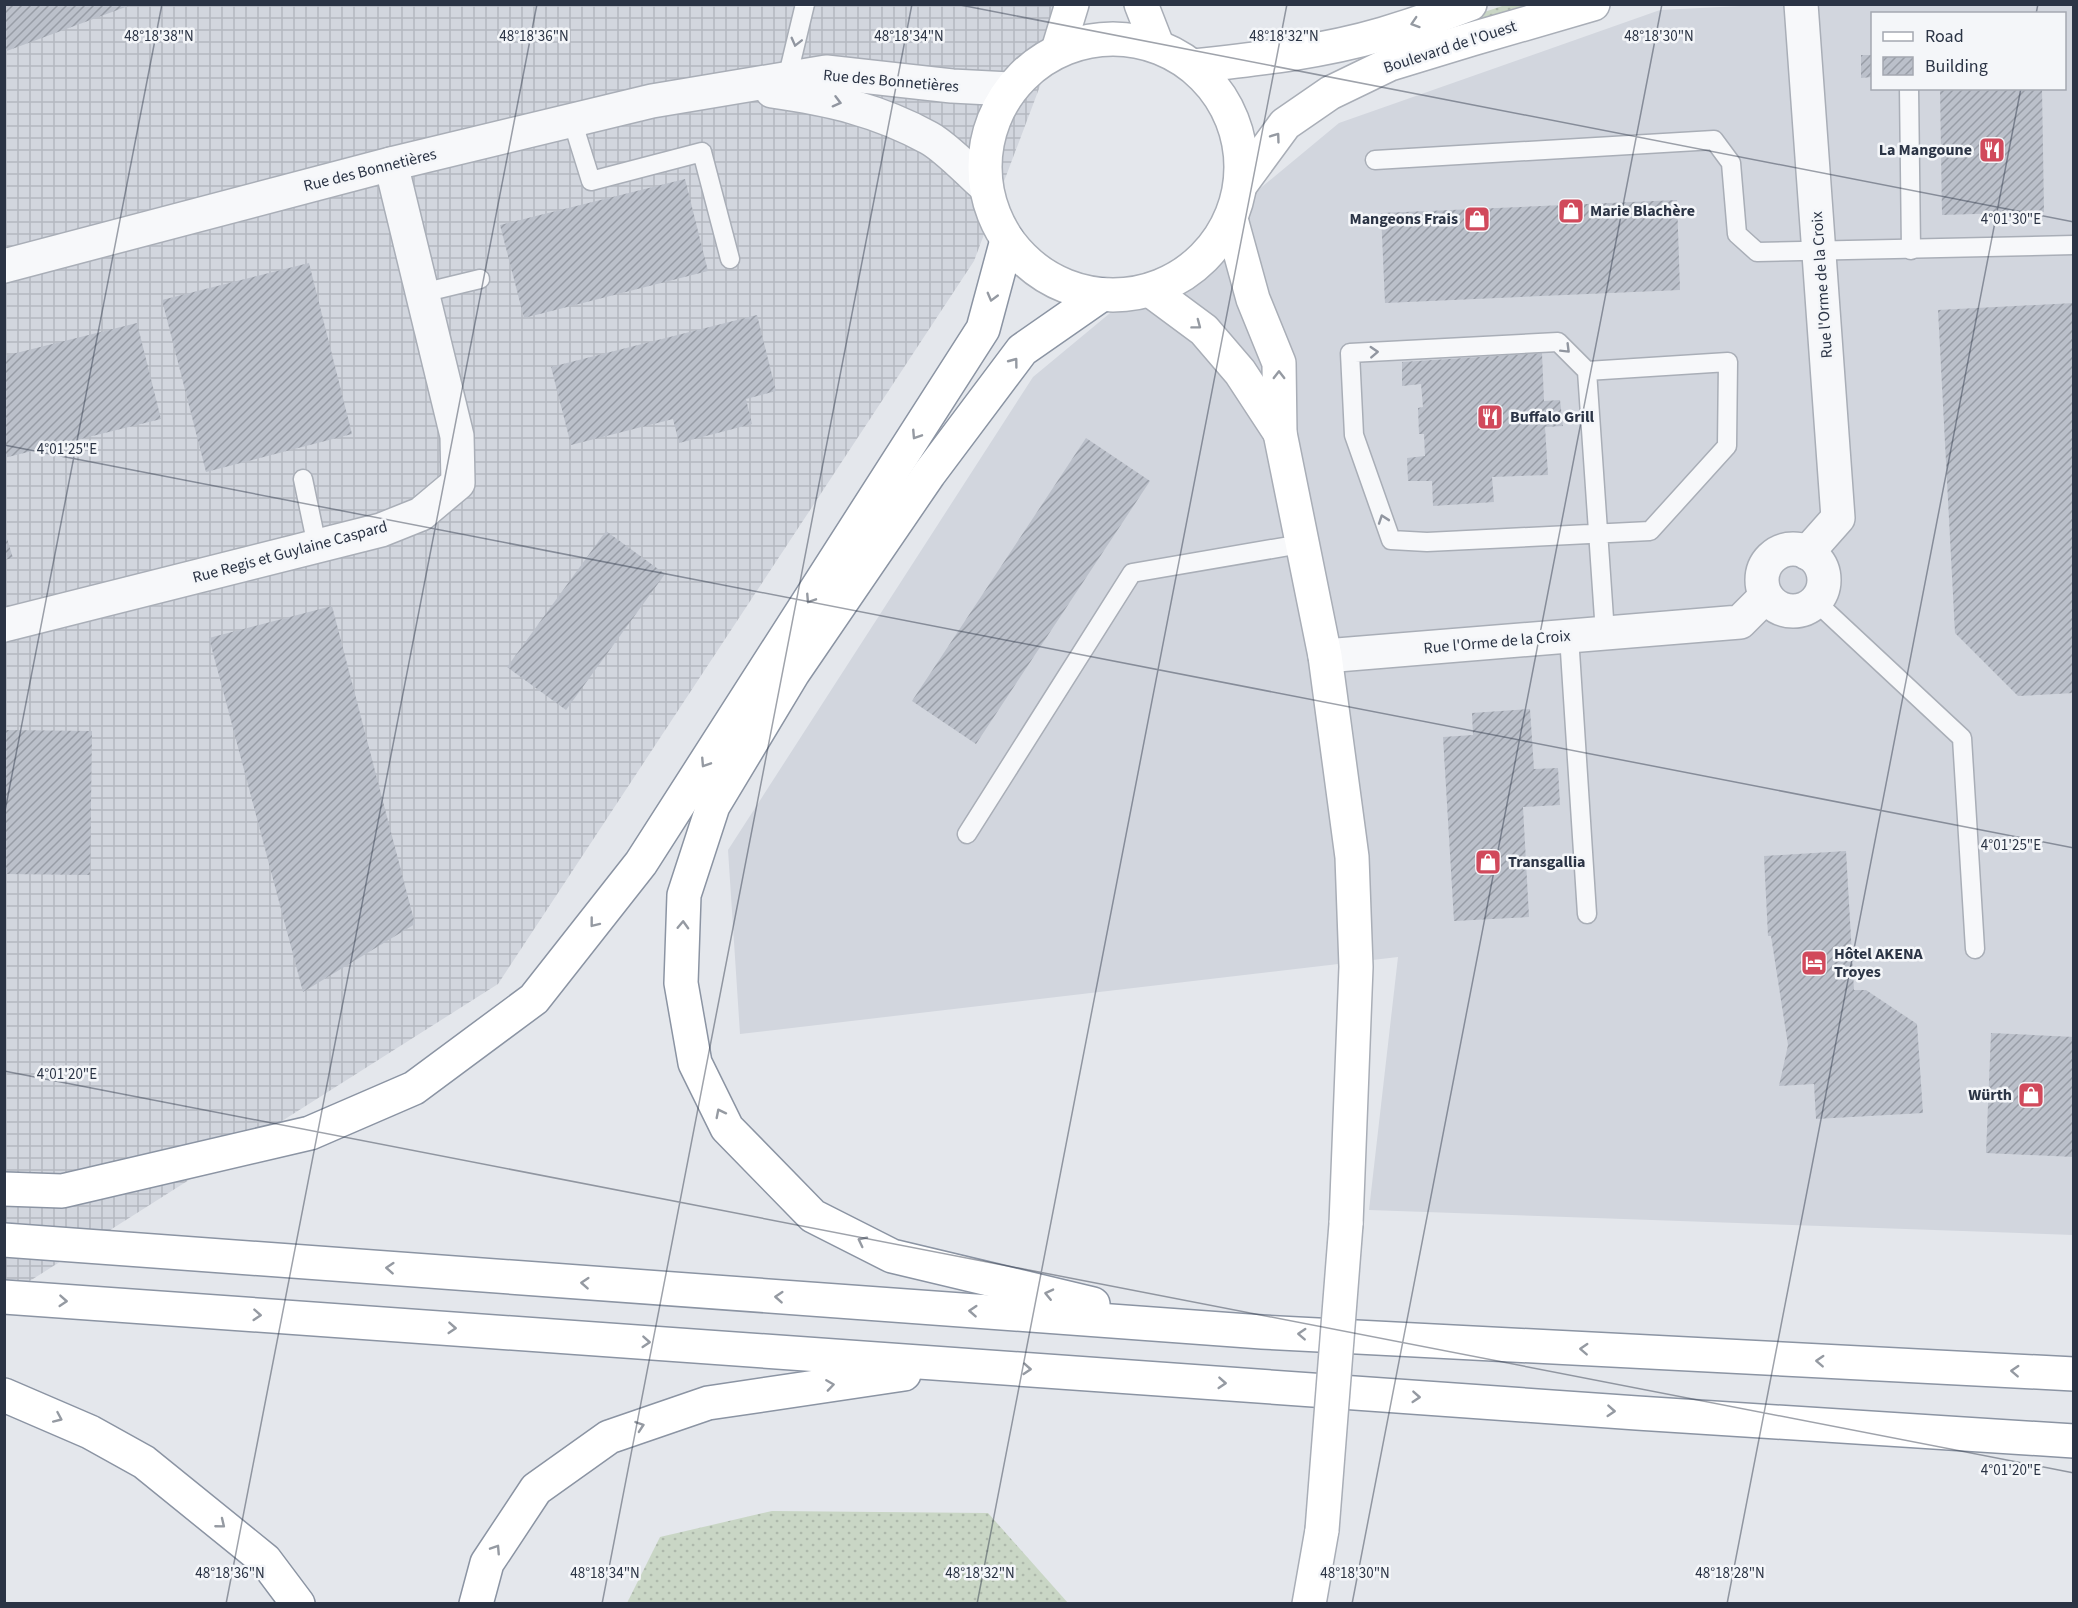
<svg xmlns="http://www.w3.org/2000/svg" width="2078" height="1608" viewBox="0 0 2078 1608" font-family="'Source Sans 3',sans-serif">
  <defs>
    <pattern id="industrial-grid" width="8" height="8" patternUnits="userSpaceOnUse" patternTransform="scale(1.5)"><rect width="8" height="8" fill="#d2d6de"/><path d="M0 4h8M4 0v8" fill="none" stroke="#b4b8c0"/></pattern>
    <pattern id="grass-dots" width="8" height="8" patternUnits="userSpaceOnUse" patternTransform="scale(1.5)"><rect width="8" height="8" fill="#c9d6c5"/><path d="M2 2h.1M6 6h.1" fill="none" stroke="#adb8ab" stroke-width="1.8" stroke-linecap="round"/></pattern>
    <pattern id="building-hatch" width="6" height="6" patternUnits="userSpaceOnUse" patternTransform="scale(1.5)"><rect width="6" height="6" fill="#bbc0ca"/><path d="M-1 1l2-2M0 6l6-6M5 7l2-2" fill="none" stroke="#989da6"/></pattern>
  </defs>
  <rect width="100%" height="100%" fill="#e4e7ec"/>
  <path fill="#d2d6de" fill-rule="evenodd" d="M1780 4 2073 5V1235L1369 1210 1398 957 740 1034 728 850 1033 377 1339 123 1660 10ZM1872 14H2064V88H1872Z"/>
  <polygon fill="url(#industrial-grid)" points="1061,4 1063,25 974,261 498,984 14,1291 4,1290 4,5"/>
  <g fill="url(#grass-dots)">
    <polygon points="1505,5 1557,5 1457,31 1455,22"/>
    <polygon points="772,1511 988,1513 1068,1603 627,1603 660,1537"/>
  </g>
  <g fill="url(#building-hatch)">
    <polygon points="4,4 131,4 131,5 4,52"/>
    <polygon points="1861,55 1872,55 1872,77 1861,78"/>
    <polygon points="1940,88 2042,88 2044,212 1942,215"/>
    <polygon points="685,179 708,271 524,318 500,225"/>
    <polygon points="1677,200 1680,290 1385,303 1381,213"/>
    <polygon points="309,263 352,434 206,472 162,300"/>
    <polygon points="2074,303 2074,693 2018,696 1955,633 1938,310"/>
    <polygon points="757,315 776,391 746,399 752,424 679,443 673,419 571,445 551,367"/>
    <polygon points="137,323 161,419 4,458 4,356"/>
    <polygon points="1542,353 1544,401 1560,400 1563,426 1545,427 1548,475 1492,477 1494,502 1433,506 1432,481 1408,481 1407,458 1425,456 1424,434 1419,434 1418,408 1423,407 1421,384 1402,386 1402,362"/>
    <polygon points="1086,438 1150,481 976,744 912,701"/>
    <polygon points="4,529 13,558 4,560"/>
    <polygon points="606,531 665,574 566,710 507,667"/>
    <polygon points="332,606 415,924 303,992 209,638"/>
    <polygon points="1530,709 1534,769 1558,768 1560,805 1523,807 1529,917 1454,921 1443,737 1473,735 1472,713"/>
    <polygon points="4,730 92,731 90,875 4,874"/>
    <polygon points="1846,851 1854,990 1866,990 1917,1024 1923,1113 1816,1119 1814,1084 1779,1086 1788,1045 1771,936 1768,936 1764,856"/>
    <polygon points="1991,1033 2074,1037 2074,1157 1986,1153"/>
  </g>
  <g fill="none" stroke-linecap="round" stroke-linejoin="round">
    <defs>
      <g id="lane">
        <polyline points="787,79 805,4"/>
        <polyline points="1909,88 1911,250"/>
        <polyline points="572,120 591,181 702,152 730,259"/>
        <polyline points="1375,160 1714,140 1731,163 1737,234 1757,252 2074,245"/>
        <polyline points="422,293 480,279"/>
        <polyline points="1587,371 1728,362 1727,446 1650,531 1427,542 1391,540 1354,435 1350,353 1558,342 1587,371 1605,633"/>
        <polyline points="303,479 317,546"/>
        <polyline points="1815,601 1962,738 1975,949"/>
        <polyline points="1569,636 1587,914"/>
        <polyline points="967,834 1132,573 1301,544"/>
      </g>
      <g id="street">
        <polyline points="1801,4 1838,518 1807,553"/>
        <path d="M772 91C829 99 878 110 929 138 947 148 969 172 985 186"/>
        <polyline points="4,266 391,164 652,101 826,72 952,86 1010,89"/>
        <circle cx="1793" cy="580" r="31"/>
        <polyline points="4,625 381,530 421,514 458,483 457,436 391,164"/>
        <polyline points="1325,656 1740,622 1766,596"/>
      </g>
      <g id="secondary">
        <polyline points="1141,4 1157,45"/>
        <circle cx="1113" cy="167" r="128"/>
        <polyline points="1058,50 1072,4"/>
        <path d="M1194 66C1258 59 1322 52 1383 34 1413 25 1442 15 1470 4"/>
        <polyline points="1241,184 1285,124 1330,93 1390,64 1472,39 1593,4"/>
        <polyline points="1231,219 1253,299 1279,363 1280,433 1325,656 1352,857 1356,967 1346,1224"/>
        <polyline points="1150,290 1204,330 1240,372 1280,433"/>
        <polyline points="1309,1604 1322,1530"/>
      </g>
      <g id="highway">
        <polyline points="4,1189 62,1191 310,1133 414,1088 534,999 641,863 983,329 1007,240"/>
        <polyline points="4,1240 1262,1332 2074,1374"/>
        <polyline points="4,1297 1637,1413 2074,1441"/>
        <polyline points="1093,1304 892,1256 813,1216 727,1128 695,1063 681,983 684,895 713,806 793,673 929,474 1022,350 1101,295"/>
        <polyline points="4,1395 90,1432 144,1462 265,1560 298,1604"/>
        <polyline points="476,1604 487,1563 536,1489 609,1437 708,1403 904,1374"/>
      </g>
    </defs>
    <use href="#lane" stroke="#a9aeb7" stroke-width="21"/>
    <use href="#street" stroke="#a9aeb7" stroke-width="36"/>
    <use href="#secondary" stroke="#a9aeb7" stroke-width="36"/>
    <use href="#highway" stroke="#8b94a3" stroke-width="36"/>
    <use href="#lane" stroke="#f7f8fa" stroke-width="18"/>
    <use href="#street" stroke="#f7f8fa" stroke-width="33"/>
    <use href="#secondary" stroke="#fff" stroke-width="33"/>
    <use href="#highway" stroke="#fff" stroke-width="33"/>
    <defs>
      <polyline id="secondary-bridge" points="1322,1530 1346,1224"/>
    </defs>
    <use href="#secondary-bridge" stroke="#a9aeb7" stroke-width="36" stroke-linecap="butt"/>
    <use href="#secondary-bridge" stroke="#fff" stroke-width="33"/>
  </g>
  <defs><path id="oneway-chevron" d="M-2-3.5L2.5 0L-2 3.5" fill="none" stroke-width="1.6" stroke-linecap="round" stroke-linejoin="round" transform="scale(1.5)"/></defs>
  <g stroke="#959aa2">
    <use href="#oneway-chevron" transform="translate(1415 23) rotate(162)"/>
    <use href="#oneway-chevron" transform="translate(1276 137) rotate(-54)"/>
    <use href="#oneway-chevron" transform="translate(992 297) rotate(105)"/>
    <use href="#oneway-chevron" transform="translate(1197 325) rotate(37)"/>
    <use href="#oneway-chevron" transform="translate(1014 362) rotate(-53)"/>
    <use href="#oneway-chevron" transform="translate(1279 375) rotate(-90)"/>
    <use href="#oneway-chevron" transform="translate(916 435) rotate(123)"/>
    <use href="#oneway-chevron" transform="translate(810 599) rotate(123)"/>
    <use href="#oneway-chevron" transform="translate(705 763) rotate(123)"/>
    <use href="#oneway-chevron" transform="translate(594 923) rotate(128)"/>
    <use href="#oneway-chevron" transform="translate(683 925) rotate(-88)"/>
    <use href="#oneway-chevron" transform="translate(720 1113) rotate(-117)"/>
    <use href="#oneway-chevron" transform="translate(862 1241) rotate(-153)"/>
    <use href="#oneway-chevron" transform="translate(390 1268) rotate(-176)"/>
    <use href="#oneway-chevron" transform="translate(585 1283) rotate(-176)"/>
    <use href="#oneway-chevron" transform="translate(1049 1294) rotate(-167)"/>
    <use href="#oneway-chevron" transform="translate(779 1297) rotate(-176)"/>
    <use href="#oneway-chevron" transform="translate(63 1301) rotate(4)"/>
    <use href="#oneway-chevron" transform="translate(973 1311) rotate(-176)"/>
    <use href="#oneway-chevron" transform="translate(257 1315) rotate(4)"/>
    <use href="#oneway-chevron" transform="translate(452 1328) rotate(4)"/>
    <use href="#oneway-chevron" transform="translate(1302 1334) rotate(-177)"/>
    <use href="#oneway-chevron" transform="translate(646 1342) rotate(4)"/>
    <use href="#oneway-chevron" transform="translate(1584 1349) rotate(-177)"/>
    <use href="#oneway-chevron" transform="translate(1820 1361) rotate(-177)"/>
    <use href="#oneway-chevron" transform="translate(1027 1369) rotate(4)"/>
    <use href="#oneway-chevron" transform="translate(2015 1371) rotate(-177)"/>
    <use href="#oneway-chevron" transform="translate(1222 1383) rotate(4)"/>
    <use href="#oneway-chevron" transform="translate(830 1385) rotate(-8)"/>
    <use href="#oneway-chevron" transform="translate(1416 1397) rotate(4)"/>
    <use href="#oneway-chevron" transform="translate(1611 1411) rotate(4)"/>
    <use href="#oneway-chevron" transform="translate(58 1418) rotate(24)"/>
    <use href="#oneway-chevron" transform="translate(640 1426) rotate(-19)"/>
    <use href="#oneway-chevron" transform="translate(221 1524) rotate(39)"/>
    <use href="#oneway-chevron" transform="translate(496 1549) rotate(-57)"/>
  </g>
  <g stroke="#9196a0">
    <use href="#oneway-chevron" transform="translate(796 42) rotate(104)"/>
    <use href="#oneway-chevron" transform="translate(837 102) rotate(15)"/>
    <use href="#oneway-chevron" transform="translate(1566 349) rotate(45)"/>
    <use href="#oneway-chevron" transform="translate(1374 352) rotate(-3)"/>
    <use href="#oneway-chevron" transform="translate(1383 519) rotate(-109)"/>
  </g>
  <path fill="none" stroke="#2b3445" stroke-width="1.5" stroke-opacity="0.45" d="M955 4 2074 222M2036 14 2038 4M4 445 2074 848M4 816 162 4M4 1071 2074 1473M226 1604 537 4M602 1604 912 4M977 1604 1287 4M1352 1604 1662 4M1727 1604 2021 88"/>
  <defs>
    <symbol id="restaurant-square" viewBox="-11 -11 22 22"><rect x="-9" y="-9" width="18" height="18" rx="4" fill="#d1495b" stroke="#f4f6f9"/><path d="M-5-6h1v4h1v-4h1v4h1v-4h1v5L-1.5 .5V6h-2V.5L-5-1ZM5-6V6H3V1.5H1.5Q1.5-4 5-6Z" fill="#fff"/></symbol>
    <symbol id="shop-square" viewBox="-11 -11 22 22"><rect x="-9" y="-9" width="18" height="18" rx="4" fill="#d1495b" stroke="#f4f6f9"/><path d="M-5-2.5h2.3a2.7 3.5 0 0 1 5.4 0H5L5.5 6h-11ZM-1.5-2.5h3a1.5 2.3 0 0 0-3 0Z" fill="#fff"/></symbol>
    <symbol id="hotel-square" viewBox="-11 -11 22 22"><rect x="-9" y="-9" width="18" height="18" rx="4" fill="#d1495b" stroke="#f4f6f9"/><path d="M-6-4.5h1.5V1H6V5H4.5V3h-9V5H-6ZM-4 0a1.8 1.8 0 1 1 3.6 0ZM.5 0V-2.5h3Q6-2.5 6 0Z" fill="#fff"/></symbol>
  </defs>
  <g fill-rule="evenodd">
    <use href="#restaurant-square" x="1977" y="135" width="30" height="30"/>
    <use href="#shop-square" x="1556" y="196" width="30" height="30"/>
    <use href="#shop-square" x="1462" y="204" width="30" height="30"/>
    <use href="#restaurant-square" x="1475" y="402" width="30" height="30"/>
    <use href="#shop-square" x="1473" y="847" width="30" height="30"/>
    <use href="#hotel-square" x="1799" y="948" width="30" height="30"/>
    <use href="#shop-square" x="2016" y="1080" width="30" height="30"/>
  </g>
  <g text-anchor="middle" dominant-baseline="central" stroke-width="5" stroke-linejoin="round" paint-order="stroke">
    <g font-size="16" fill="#2b3445" stroke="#f4f6f9">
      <text transform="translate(1450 47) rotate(-18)">Boulevard de l'Ouest</text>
      <text transform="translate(891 81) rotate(5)">Rue des Bonnetières</text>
      <text transform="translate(370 170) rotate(-14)">Rue des Bonnetières</text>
      <text transform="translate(1822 285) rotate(-94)">Rue l'Orme de la Croix</text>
      <text transform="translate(290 552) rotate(-15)">Rue Regis et Guylaine Caspard</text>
      <text transform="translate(1497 642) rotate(-5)">Rue l'Orme de la Croix</text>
    </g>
    <g font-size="16" font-weight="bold" fill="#2b3445" stroke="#f4f6f9" text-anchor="start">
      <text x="1972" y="150" text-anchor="end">La Mangoune</text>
      <text x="1590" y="211">Marie Blachère</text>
      <text x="1458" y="219" text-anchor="end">Mangeons Frais</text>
      <text x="1510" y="417">Buffalo Grill</text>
      <text x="1508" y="862">Transgallia</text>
      <text x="1834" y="954">Hôtel AKENA<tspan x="1834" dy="18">Troyes</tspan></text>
      <text x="2012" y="1095" text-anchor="end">Würth</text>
    </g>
  </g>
  <g font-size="15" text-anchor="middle" fill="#2b3445" stroke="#f4f6f9" stroke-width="5" stroke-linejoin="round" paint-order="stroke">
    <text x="159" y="41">48°18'38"N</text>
    <text x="534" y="41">48°18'36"N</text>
    <text x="909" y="41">48°18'34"N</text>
    <text x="1284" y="41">48°18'32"N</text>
    <text x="1659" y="41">48°18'30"N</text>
    <text x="2011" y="224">4°01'30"E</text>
    <text x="67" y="454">4°01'25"E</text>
    <text x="2011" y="850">4°01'25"E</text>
    <text x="67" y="1079">4°01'20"E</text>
    <text x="2011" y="1475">4°01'20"E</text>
    <text x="230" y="1578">48°18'36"N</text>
    <text x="605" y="1578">48°18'34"N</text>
    <text x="980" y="1578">48°18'32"N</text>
    <text x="1355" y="1578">48°18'30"N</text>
    <text x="1730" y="1578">48°18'28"N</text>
  </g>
  <rect width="2078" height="1608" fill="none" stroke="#2b3445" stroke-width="12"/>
  <rect x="1871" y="12" width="195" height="78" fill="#f4f6f9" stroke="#a4a8b1" stroke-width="1.5"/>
  <rect x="1883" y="32" width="30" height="9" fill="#ffffff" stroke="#a4a8b1" stroke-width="1.5"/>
  <text x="1925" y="42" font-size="18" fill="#2b3445">Road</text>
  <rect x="1883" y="57" width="30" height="18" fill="url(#building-hatch)" stroke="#a4a8b1" stroke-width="1.5"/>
  <text x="1925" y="72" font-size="18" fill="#2b3445">Building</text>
</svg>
